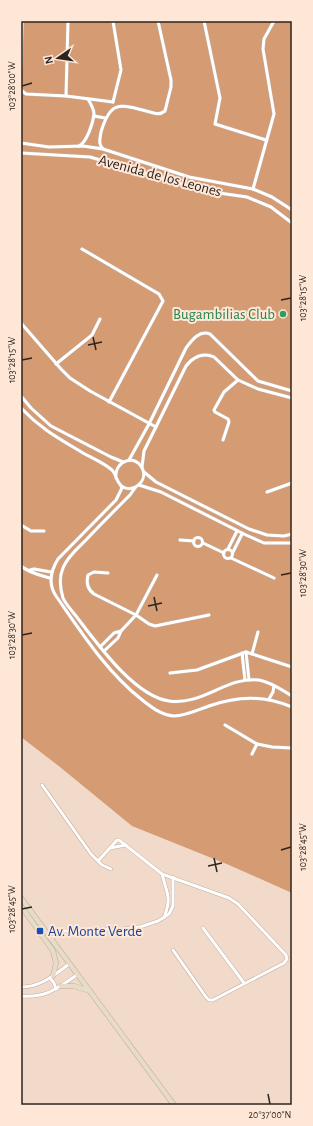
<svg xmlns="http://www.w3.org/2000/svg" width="313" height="1126" viewBox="0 0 313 1126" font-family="'Alegreya Sans',sans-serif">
  <rect width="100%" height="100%" fill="#f2dacb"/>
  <polygon fill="#d59b73" points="21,21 292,21 292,893 229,865 132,826 60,767 21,737"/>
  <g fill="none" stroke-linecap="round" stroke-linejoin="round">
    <defs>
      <g id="street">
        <polyline points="113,21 121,70 113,102"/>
        <polyline points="204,21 220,98 215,124 266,140"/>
        <polyline points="21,67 22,21"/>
        <polyline points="21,90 26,94 66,96 113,102"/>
        <polyline points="66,96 68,21"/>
        <polyline points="94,116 105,118"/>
        <polyline points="21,143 49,147 83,146 103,149 189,177 253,189 272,197 292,210"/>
        <path d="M79 146C87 142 93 123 94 114 94 109 91 104 88 99"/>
        <path d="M103 149C98 144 100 139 101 132 111 98 121 105 150 112 156 114 160 115 165 111L171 87V80L158 21"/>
        <polyline points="21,153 90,157 205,191 247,197 271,207 292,223"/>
        <polyline points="253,189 274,114 263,49 264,39 274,21"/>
        <polyline points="82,249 159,294 163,301 109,402"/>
        <polyline points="21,323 61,369 70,378 90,391 156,427"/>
        <polyline points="56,364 92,335 100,319"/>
        <polyline points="21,396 31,408 51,426 111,457 123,462"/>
        <path d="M21 408C41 429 58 438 83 453 92 458 104 463 112 470 117 475 116 483 123 487 134 493 147 481 143 470 137 453 114 460 116 478"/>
        <polyline points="223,440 229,422 228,419 215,412 214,410 224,392 238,380"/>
        <path d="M129 460 149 424 186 348C192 340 199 330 210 334L258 381 292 391"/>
        <path d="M142 467 144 451 149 441 186 366C193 357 203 352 214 357L238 380 258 389 292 398"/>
        <polyline points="144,472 156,482 249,529 267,535 284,536 292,534"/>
        <polyline points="139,485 161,492 246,535 264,543 292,543"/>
        <path d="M121 486 122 488 116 500 58 559C50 572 48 584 56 596 82 633 106 671 141 699 151 707 161 715 174 716 185 716 198 710 209 706 238 696 263 695 292 707"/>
        <path d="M135 488 130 495C115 510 100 525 86 540 78 548 67 557 63 568 59 577 60 588 63 598 66 605 74 613 79 620 99 646 135 696 169 701 202 706 227 676 259 680 271 682 282 690 292 696"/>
        <polyline points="267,492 292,483"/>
        <polyline points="21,525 31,531 44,531"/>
        <circle cx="198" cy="542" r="4.5"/>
        <polyline points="180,540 194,541"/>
        <polyline points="203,543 224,553"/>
        <polyline points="228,549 237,531"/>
        <circle cx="228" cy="554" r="4.5"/>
        <polyline points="233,552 242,534"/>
        <polyline points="231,558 274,578"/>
        <path d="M21 566C29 573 40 575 50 578"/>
        <polyline points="30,570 34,569 51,572"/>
        <path d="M108 573 94 572 88 575C86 583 87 589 94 594L136 615 149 624 155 626 209 615"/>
        <polyline points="100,647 114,633 121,631"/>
        <polyline points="104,651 118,638 121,631 136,615 157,575"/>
        <polyline points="246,652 249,680"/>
        <polyline points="242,653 245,680"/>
        <polyline points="252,654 258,632"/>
        <polyline points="170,673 197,670 246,652 292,667"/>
        <polyline points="269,699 273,692 274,686"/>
        <polyline points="225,725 257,744 272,747 292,748"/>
        <polyline points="252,754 257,744"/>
        <polyline points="42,785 91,854 102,865 111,869"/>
        <polyline points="110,848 126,845"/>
        <polyline points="98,861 117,840 119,840 162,874 229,898 238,904 286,955 287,959 284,963 213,1000 209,1000 206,997 173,950"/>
        <path d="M162 874C167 895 172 896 164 918"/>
        <polyline points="203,928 244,983"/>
        <polyline points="50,939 63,931 123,929 140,927 158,921 169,914 173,906 173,877"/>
        <polyline points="50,978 54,983 56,989"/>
        <path d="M21 987C41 987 54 975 69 964"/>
        <path d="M21 996C46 998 58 988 77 975"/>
      </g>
      <g id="secondary">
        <polyline points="21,898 174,1105"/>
        <polyline points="21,906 53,951 56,963 53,976"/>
        <polyline points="61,986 74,986 90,991"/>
      </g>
    </defs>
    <use href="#street" stroke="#c3ad9e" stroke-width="4"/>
    <use href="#secondary" stroke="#c3ad9e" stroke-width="5.5"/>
    <use href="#street" stroke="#fff" stroke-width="3"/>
    <use href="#secondary" stroke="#e6dcc7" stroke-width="4.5"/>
  </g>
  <path fill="none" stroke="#2c241e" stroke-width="1.5" d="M22 86 32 83M281 300 291 298M93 337 96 350M88 345 102 342M22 360 32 358M281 575 291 573M154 597 157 611M148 606 162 603M22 635 32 633M281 850 291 847M214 858 217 872M208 866 222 863M22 909 32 907M268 1094 270 1104"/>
  <circle fill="#2e9e5b" stroke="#ffe7d8" stroke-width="1.5" cx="283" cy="314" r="4"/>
  <rect fill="#1a4fb4" stroke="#ffe7d8" stroke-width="1.5" x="36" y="927" width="8" height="8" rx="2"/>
  <g text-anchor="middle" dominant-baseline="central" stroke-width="4" stroke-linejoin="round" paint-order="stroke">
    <g font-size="15" fill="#2c241e" stroke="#ffe7d8">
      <text transform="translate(160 176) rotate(15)">Avenida de los Leones</text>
    </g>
    <g font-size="15" fill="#27864d" stroke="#ffe7d8" text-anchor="end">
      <text x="275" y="314">Bugambilias Club</text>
    </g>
    <g font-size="15" fill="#164399" stroke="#ffe7d8" text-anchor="start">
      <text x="48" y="931">Av. Monte Verde</text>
    </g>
  </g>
  <rect width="313" height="1126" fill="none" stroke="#ffe7d8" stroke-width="44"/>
  <g transform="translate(58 58) rotate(257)" stroke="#ffe7d8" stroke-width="3" paint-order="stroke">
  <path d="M0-3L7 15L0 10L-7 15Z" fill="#2c241e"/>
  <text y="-6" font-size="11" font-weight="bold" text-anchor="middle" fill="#2c241e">N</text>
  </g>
  <rect x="22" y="22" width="269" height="1082" fill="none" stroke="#2c241e" stroke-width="1.5"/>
  <g font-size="10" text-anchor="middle" fill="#2c241e">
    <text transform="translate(11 86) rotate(-90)" y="4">103°28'00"W</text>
    <text transform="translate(302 298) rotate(-90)" y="4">103°28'15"W</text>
    <text transform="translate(11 360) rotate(-90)" y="4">103°28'15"W</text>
    <text transform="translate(302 573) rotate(-90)" y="4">103°28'30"W</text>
    <text transform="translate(11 635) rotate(-90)" y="4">103°28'30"W</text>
    <text transform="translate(302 847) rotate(-90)" y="4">103°28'45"W</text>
    <text transform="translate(11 909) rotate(-90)" y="4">103°28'45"W</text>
    <text x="270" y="1118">20°37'00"N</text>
  </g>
</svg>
